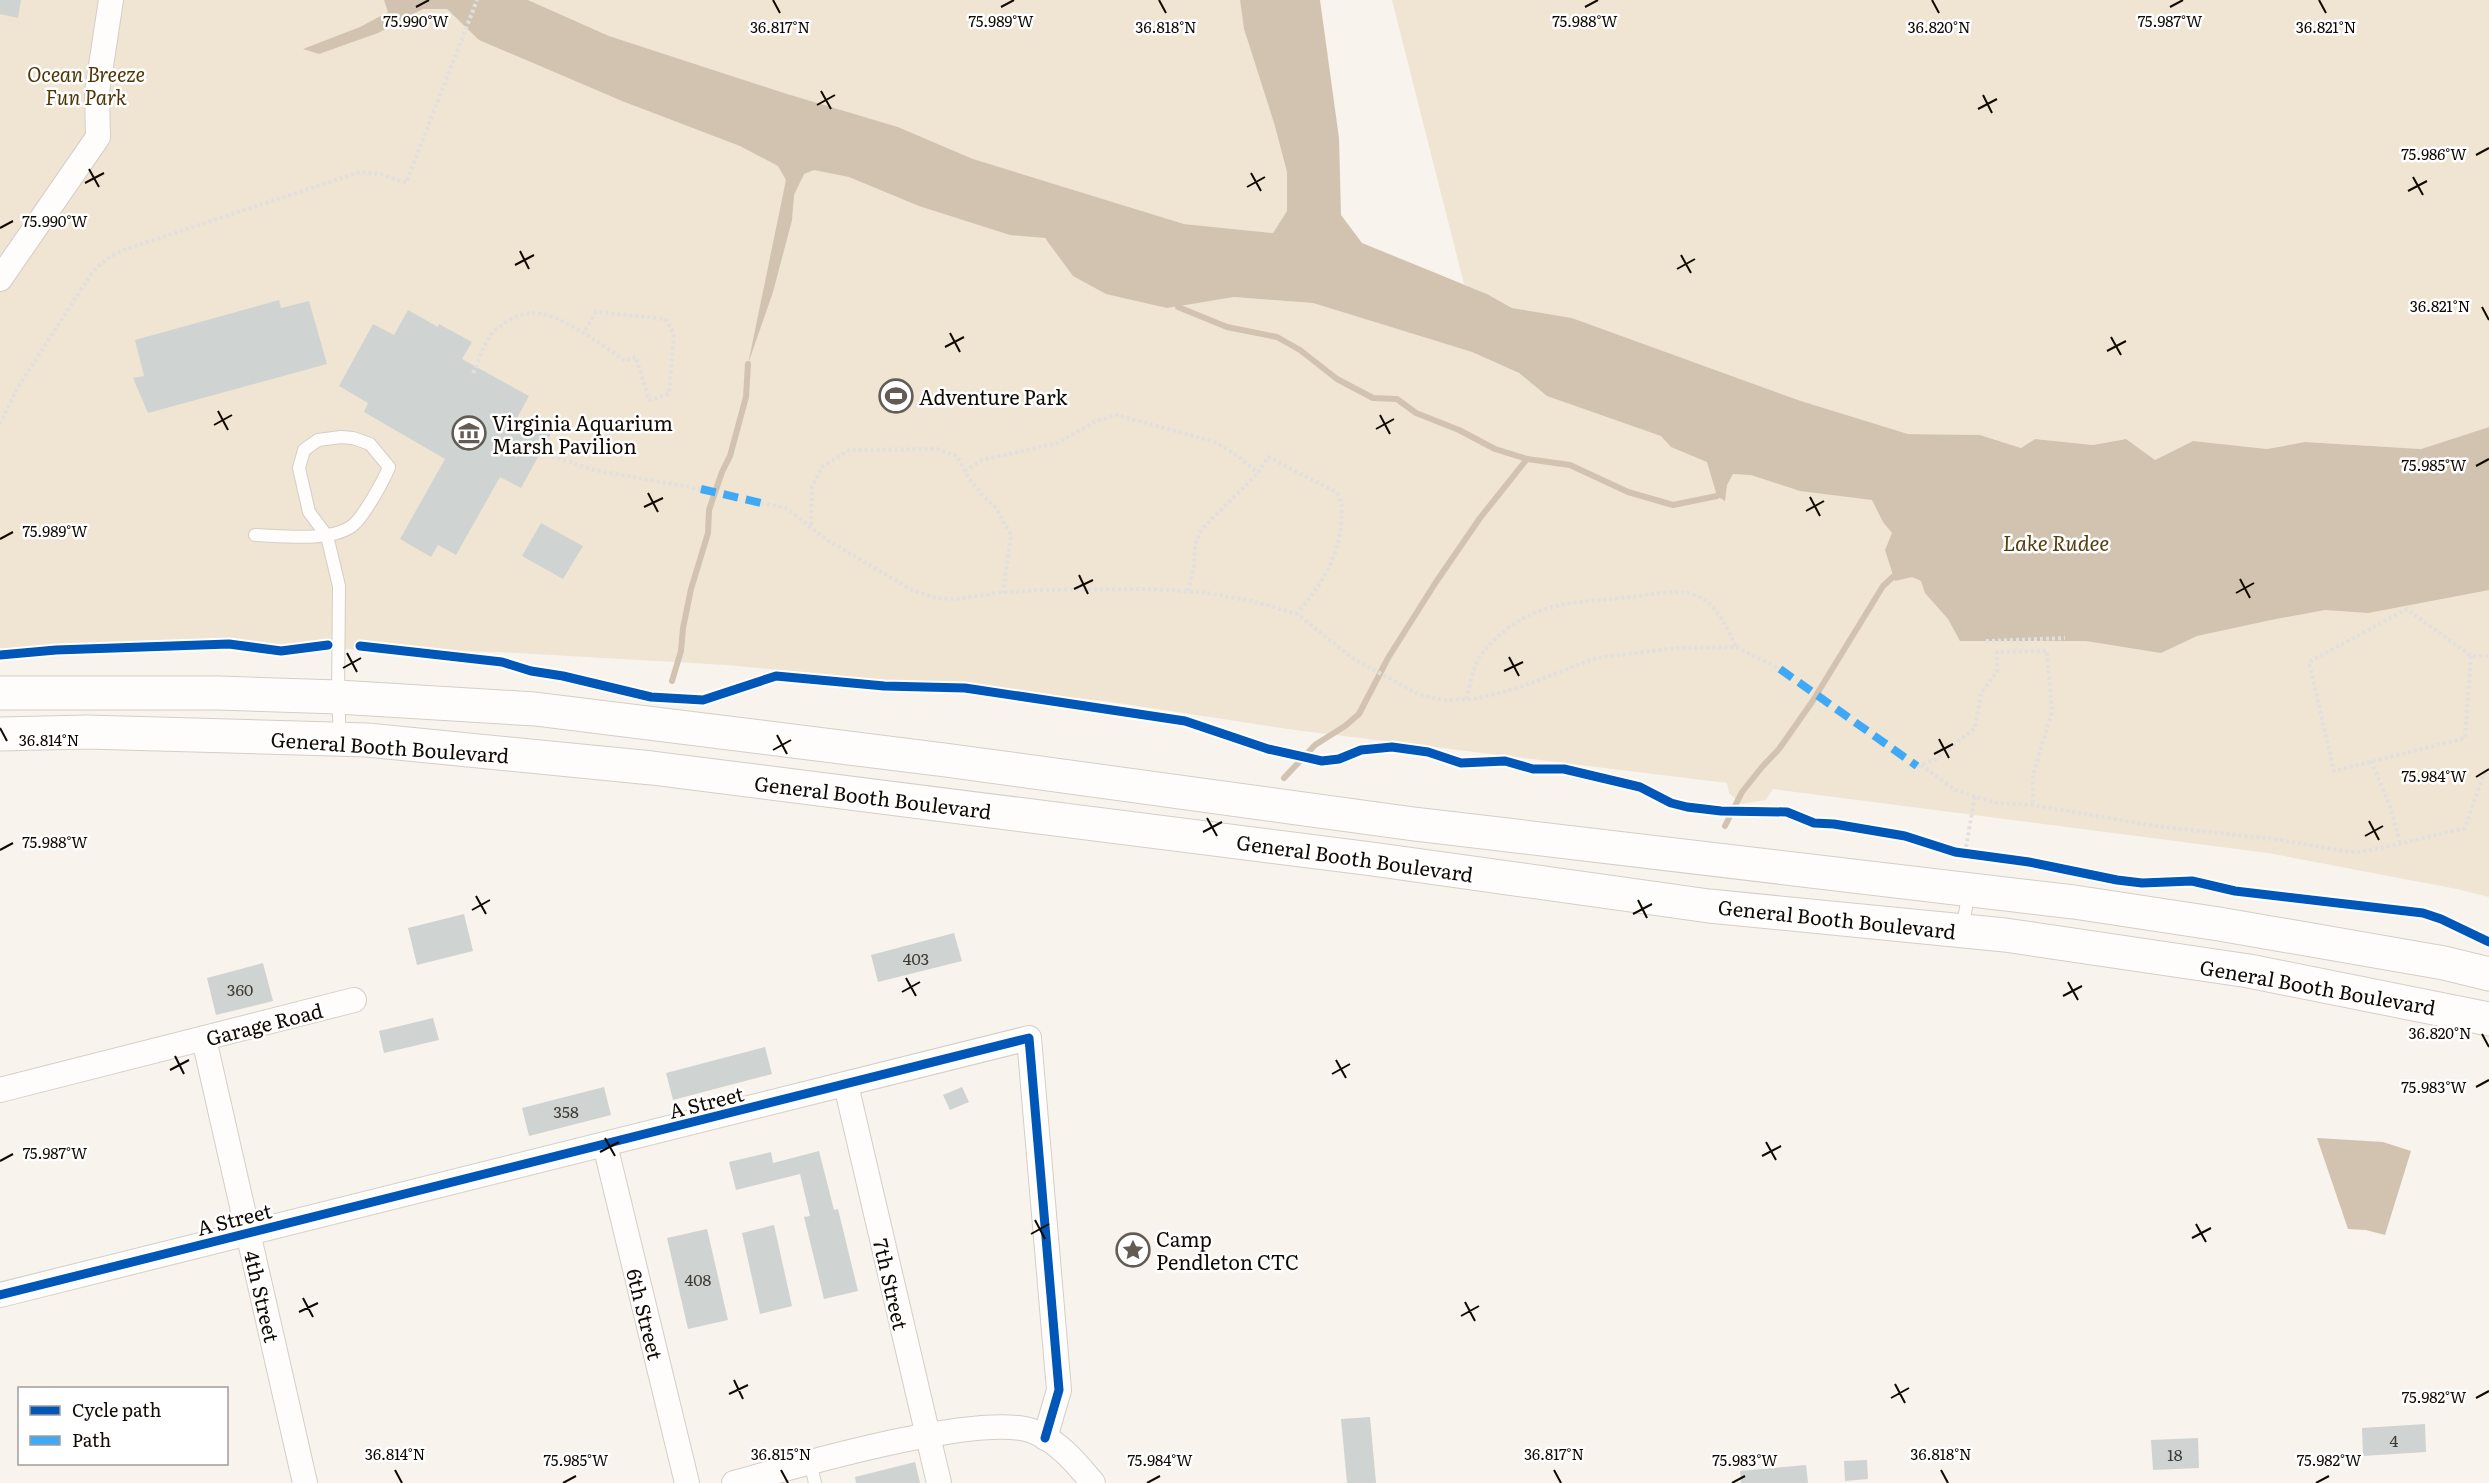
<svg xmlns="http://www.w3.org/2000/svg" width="2489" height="1483" viewBox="0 0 2489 1483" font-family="Literata,serif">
  <rect width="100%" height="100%" fill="#f8f3ed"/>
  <g fill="#f0e4d3">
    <polygon points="0,0 385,0 423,9 447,9 470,31 1215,300 1234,297 1313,303 1472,352 1519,373 1527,380 1917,466 2489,490 2489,897 2457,889 2268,853 1773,789 1766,800 1741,804 1729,793 1727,783 1295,730 1105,701 727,665 498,652 284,648 0,652"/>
    <polygon points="528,0 1240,0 1244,29 1274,123 1287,172 1287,211 1273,233 1184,224 973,159 898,127 784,93 609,36"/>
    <polygon points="1392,0 2489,0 2489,427 2421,449 2305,442 2267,449 2193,441 2155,460 2126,439 2093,445 2036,439 2021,448 1980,435 1908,434 1801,401 1572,318 1512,308 1487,294 1464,284"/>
  </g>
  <g fill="#d1c3b0">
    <polygon points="384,0 528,0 609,36 784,93 898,127 973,159 1184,224 1273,233 1287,211 1287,172 1274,123 1244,29 1240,0 1320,0 1339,138 1341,215 1362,243 1487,294 1512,308 1572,318 1801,401 1908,434 1980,435 2021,448 2035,439 2093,445 2126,439 2155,460 2193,441 2267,449 2305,442 2421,449 2489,427 2489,590 2368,613 2325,610 2271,620 2197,636 2161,653 2086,641 1960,641 1948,619 1925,593 1921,581 1912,577 1895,581 1885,550 1892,533 1883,522 1872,500 1800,491 1751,475 1733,474 1727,485 1725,501 1717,496 1707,462 1671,447 1661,436 1547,396 1519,373 1472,352 1313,303 1234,297 1167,308 1106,294 1073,276 1045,238 1010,235 919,206 849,177 814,170 804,174 794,195 792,220 773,292 748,364 786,180 778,166 740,146 622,101 479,40 447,9 423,9 378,33 319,54 303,49 360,27 388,12"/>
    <polygon points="2317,1138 2383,1142 2411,1151 2385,1235 2366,1230 2348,1229"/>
  </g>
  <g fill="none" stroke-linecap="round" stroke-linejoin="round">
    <g stroke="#d1c3b0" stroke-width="6">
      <polyline points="1178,307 1227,327 1277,337 1300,350 1337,379 1373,398 1397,399 1416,413 1459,430 1495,449 1527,459"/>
      <polyline points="672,681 681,651 683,628 691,589 708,533 709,510 722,472 730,456 746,397 748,364"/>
      <polyline points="1284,778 1315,745 1345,726 1359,714 1388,658 1436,582 1480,518 1527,459 1570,465 1628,492 1673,505 1717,496"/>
      <polyline points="1725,826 1742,792 1762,767 1779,749 1812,702 1883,586 1894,576"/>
    </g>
  </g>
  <g fill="#cfd4d2">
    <polygon points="0,0 21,0 18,18 0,14"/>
    <polygon points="279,300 281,308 309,301 327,364 148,413 133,378 144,376 135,340"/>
    <polygon points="408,310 438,327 439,324 472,342 462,359 529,396 517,418 556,424 521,488 500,477 456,555 438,545 431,557 400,539 445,459 364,412 368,403 339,386 373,324 394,335"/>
    <polygon points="541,523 583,546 563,579 522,556"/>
    <polygon points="464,914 473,951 417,965 408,928"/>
    <polygon points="954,933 962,961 878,982 871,955"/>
    <polygon points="263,963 273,1001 216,1015 207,978"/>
    <polygon points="433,1018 439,1040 384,1053 379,1031"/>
    <polygon points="765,1047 772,1074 673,1100 666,1073"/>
    <polygon points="604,1087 611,1115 529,1136 522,1108"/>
    <polygon points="962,1087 969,1102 950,1110 943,1095"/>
    <polygon points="819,1151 834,1210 838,1209 858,1291 824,1299 804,1217 810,1216 800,1174 736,1190 729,1162 771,1152 773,1163"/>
    <polygon points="774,1225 792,1306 760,1314 742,1233"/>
    <polygon points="707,1229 728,1320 688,1329 667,1238"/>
    <polygon points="1370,1417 1376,1483 1347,1483 1341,1419"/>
    <polygon points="2425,1424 2426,1452 2363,1456 2362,1428"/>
    <polygon points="2198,1438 2199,1468 2153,1470 2151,1440"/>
    <polygon points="1867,1460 1868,1479 1845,1481 1844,1461"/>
    <polygon points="915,1462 920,1483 856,1483 855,1477"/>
    <polygon points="1806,1465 1808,1483 1741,1483 1740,1471"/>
  </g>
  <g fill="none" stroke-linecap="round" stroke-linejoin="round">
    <defs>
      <g id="lane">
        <path d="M255 535C282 536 330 542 352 526 363 518 384 480 389 467L370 444 353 438 341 437 318 440 304 450 299 468 309 512 327 536 339 586 338 697 340 738"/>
        <polyline points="1962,930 1969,891"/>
        <polyline points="810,1462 815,1483"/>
      </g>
      <g id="street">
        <polyline points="0,279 98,137 97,92 111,0"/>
        <polyline points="204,1039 305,1483"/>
        <polyline points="846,1085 939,1483"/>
        <polyline points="0,1090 354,1000"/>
        <polyline points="605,1145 687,1483"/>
        <polyline points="0,1295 1029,1038 1059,1390 1045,1438"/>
        <path d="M734 1483C792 1467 985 1410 1035 1432 1059 1442 1077 1464 1093 1483"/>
      </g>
      <g id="highway">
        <polyline points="0,693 218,693 338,697 535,709 945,760 1414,824 2074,902 2219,924 2444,963 2489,974"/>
        <polyline points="0,734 87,732 367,740 652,768 1372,859 1709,906 2005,935 2249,971 2489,1019"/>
      </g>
    </defs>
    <use href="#lane" stroke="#d4cec6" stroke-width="14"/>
    <use href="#street" stroke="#d4cec6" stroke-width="26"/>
    <use href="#highway" stroke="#d4cec6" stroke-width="35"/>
    <g stroke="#e2e0df" stroke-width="4" stroke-dasharray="3 3" stroke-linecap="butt">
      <path d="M473 373C479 361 483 345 491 335 500 324 517 314 531 313 557 311 604 346 625 361L636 357 649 400 669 394 674 334 665 319 596 312 584 332"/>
      <path d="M0 424 18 387 92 273C102 261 112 255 126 249L360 172 380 174 406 183 477 0"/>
      <polyline points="512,443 594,470 701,489"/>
      <polyline points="965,471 982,460 1058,443 1096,421 1117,415 1215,442 1238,456 1258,473"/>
      <polyline points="761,503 786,508 827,540 912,590 936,598 957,599 997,593 1039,590 1147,589 1201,592 1252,601 1297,614 1352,658 1420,695 1445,700 1475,699 1518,688 1596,658 1676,648 1736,647 1780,669"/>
      <polyline points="811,525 812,487 822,467 849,450 937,449 957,456 968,477 982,495 996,508 1011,535 1003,593"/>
      <path d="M1188 591 1194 565 1195 545 1202 529 1258 473 1268 457 1336 492C1344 503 1342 510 1341 523 1338 561 1320 585 1297 614"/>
      <polyline points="1986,641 2065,638"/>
      <polyline points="2471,656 2465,738 2334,771 2309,662 2407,609 2471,656 2489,656"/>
      <path d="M1466 699C1470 687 1472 671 1478 660 1483 650 1494 640 1502 633 1542 599 1583 603 1631 597 1652 595 1684 586 1703 599 1720 610 1727 629 1736 647"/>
      <polyline points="2371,761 2390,806 2400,843"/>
      <polyline points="1921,765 1955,790 1996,803 2033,805 2155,826 2281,840 2343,851 2359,852 2386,847 2465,828 2484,773 2489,775"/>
      <polyline points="1917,766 1935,760 1975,728 1981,693 1997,672 1997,652 2047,651 2052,712 2033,775 2033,805"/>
      <polyline points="1965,853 1975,796"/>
    </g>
    <use href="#lane" stroke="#fefdfc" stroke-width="12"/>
    <use href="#street" stroke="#fefdfc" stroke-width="24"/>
    <use href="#highway" stroke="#fefdfc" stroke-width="33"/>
    <g stroke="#3fa9f5" stroke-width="8" stroke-dasharray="15 8" stroke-linecap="butt">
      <polyline points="701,489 761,503"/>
      <polyline points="1780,669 1917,766"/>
    </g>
    <defs>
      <g id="cycleway">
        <polyline points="360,646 502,662 531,671 563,676 651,697 703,700 776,676 884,686 965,688 1185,721 1268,749 1322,761 1339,759 1361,750 1392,747 1428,752 1461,763 1505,761 1533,769 1564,769 1640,787 1671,803 1687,807 1721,811 1787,812 1814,823 1834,824 1905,836 1955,852 2029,862 2117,880 2142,883 2192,881 2235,891 2423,913 2441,919 2489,942"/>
        <polyline points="0,655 56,650 229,644 281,651 328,645"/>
        <polyline points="0,1295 1029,1038 1059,1390 1045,1438"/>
      </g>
    </defs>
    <use href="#cycleway" stroke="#fff" stroke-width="13"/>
    <use href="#cycleway" stroke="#0057b8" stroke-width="9"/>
  </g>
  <path fill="none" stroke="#110a02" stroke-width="2" d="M773 0 780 13M1159 0 1166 13M1932 0 1939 13M2319 0 2326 13M416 7 429 0M1001 7 1014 0M1585 7 1598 0M2170 7 2183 0M821 91 831 109M1983 95 1992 113M817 105 835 95M1978 109 1997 99M2476 155 2489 148M89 169 99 187M1251 173 1261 191M2413 177 2423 195M85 183 104 173M1247 187 1265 177M2408 191 2427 181M0 228 13 221M520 251 529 269M1681 255 1691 273M515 265 534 255M1677 269 1695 259M2482 307 2489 320M950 333 960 352M2111 337 2121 355M945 347 964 337M2107 351 2126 341M218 411 228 430M1380 415 1390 434M214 425 232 415M1376 429 1394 419M2476 466 2489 459M648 493 658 512M1810 497 1820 516M644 507 663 498M1806 511 1824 501M0 539 13 532M1079 575 1088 594M2240 579 2250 598M1074 589 1093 580M2236 593 2254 583M347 653 357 672M1509 657 1519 676M343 668 361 658M1504 671 1523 662M0 728 7 741M777 735 787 754M1939 739 1949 758M773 750 791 740M1934 754 1953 744M2476 777 2489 769M1207 818 1217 836M2369 821 2379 840M1203 832 1222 822M2365 836 2383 826M0 850 13 843M476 896 486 914M1638 900 1647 918M472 910 490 900M1633 914 1652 904M906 978 916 996M2068 982 2078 1000M902 992 920 982M2063 996 2082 986M2482 1034 2489 1047M175 1056 184 1074M1336 1060 1346 1078M170 1070 189 1060M1332 1074 1350 1064M2476 1087 2489 1080M605 1138 615 1156M1766 1142 1776 1160M600 1152 619 1142M1762 1156 1781 1146M0 1161 13 1154M1035 1220 1045 1239M2196 1224 2206 1242M1031 1234 1049 1224M2192 1238 2211 1228M303 1298 313 1317M1465 1302 1475 1321M299 1312 318 1303M1461 1316 1479 1306M734 1380 743 1399M1895 1384 1905 1403M729 1394 748 1385M1891 1398 1909 1388M2476 1398 2489 1391M395 1470 402 1483M781 1470 788 1483M1554 1470 1561 1483M1941 1470 1948 1483M563 1483 576 1476M1147 1483 1160 1476M1732 1483 1745 1476M2316 1483 2329 1476"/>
  <defs>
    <symbol id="stadium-ring" viewBox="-11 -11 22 22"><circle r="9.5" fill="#fff" stroke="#625c54" stroke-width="1.5"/><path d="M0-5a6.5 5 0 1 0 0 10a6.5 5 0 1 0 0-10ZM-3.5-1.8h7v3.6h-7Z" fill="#625c54"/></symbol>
    <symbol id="museum-ring" viewBox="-11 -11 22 22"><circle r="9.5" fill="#fff" stroke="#625c54" stroke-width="1.5"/><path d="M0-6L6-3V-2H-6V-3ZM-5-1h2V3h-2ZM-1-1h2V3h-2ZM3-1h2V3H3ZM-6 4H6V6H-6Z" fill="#625c54"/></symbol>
    <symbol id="sight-ring" viewBox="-11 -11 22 22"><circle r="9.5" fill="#fff" stroke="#625c54" stroke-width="1.5"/><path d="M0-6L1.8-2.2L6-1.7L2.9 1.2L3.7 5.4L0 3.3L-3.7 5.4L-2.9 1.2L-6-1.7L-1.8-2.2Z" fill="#625c54"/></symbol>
  </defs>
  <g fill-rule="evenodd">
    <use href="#stadium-ring" x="877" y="377" width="38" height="38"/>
    <use href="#museum-ring" x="450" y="414" width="38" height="38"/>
    <use href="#sight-ring" x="1114" y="1231" width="38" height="38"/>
  </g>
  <g text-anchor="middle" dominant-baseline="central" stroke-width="5" stroke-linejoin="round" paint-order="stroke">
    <g font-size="16" fill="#403c36">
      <text x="916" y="958">403</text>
      <text x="240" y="989">360</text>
      <text x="566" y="1111">358</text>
      <text x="698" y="1279">408</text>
      <text x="2394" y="1440">4</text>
      <text x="2175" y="1454">18</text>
    </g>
    <g font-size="20" font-style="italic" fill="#503505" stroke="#fff">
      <text x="86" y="73">Ocean Breeze<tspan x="86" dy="23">Fun Park</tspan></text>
    </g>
    <g font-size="20" fill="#110a02" stroke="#fff" text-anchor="start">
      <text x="919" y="396">Adventure Park</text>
      <text x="492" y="422">Virginia Aquarium<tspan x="492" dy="23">Marsh Pavilion</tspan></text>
      <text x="1156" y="1238">Camp<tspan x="1156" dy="23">Pendleton CTC</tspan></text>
    </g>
    <g font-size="20" fill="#110a02" stroke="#fff">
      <text transform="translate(390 746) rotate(4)">General Booth Boulevard</text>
      <text transform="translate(873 796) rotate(7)">General Booth Boulevard</text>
      <text transform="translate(1355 857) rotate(8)">General Booth Boulevard</text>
      <text transform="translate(1837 918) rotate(6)">General Booth Boulevard</text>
      <text transform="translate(2318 986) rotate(10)">General Booth Boulevard</text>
      <text transform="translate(264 1023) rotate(-14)">Garage Road</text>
      <text transform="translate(706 1101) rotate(-14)">A Street</text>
      <text transform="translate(234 1218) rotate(-14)">A Street</text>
      <text transform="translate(892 1284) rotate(77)">7th Street</text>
      <text transform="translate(263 1296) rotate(77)">4th Street</text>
      <text transform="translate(646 1314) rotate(76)">6th Street</text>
    </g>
    <g font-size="21" font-style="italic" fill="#573c0f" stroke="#fff">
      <text x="2056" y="541">Lake Rudee</text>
    </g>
  </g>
  <g font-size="15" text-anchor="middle" fill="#110a02" stroke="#fff" stroke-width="5" stroke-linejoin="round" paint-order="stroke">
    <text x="416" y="27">75.990°W</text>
    <text x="1001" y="27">75.989°W</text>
    <text x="1585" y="27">75.988°W</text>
    <text x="2170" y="27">75.987°W</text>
    <text x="780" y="33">36.817°N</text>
    <text x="1166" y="33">36.818°N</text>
    <text x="1939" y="33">36.820°N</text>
    <text x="2326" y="33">36.821°N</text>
    <text x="2434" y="160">75.986°W</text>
    <text x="55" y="227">75.990°W</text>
    <text x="2440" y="312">36.821°N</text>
    <text x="2434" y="471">75.985°W</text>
    <text x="55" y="537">75.989°W</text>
    <text x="49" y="746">36.814°N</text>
    <text x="2434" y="782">75.984°W</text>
    <text x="55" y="848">75.988°W</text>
    <text x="2440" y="1039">36.820°N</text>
    <text x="2434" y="1093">75.983°W</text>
    <text x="55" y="1159">75.987°W</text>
    <text x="2434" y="1403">75.982°W</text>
    <text x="395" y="1460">36.814°N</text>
    <text x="781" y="1460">36.815°N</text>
    <text x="1554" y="1460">36.817°N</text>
    <text x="1941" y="1460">36.818°N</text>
    <text x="576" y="1466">75.985°W</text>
    <text x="1160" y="1466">75.984°W</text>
    <text x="1745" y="1466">75.983°W</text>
    <text x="2329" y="1466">75.982°W</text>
  </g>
  <rect x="18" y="1387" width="210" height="78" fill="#ffffff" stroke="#a09d9a" stroke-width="1.5"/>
  <rect x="30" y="1406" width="30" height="9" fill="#0057b8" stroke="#a09d9a" stroke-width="1.5"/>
  <text x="72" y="1417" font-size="18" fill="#110a02">Cycle path</text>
  <rect x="30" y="1436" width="30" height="9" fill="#3fa9f5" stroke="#a09d9a" stroke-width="1.5"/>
  <text x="72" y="1447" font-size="18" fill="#110a02">Path</text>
</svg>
